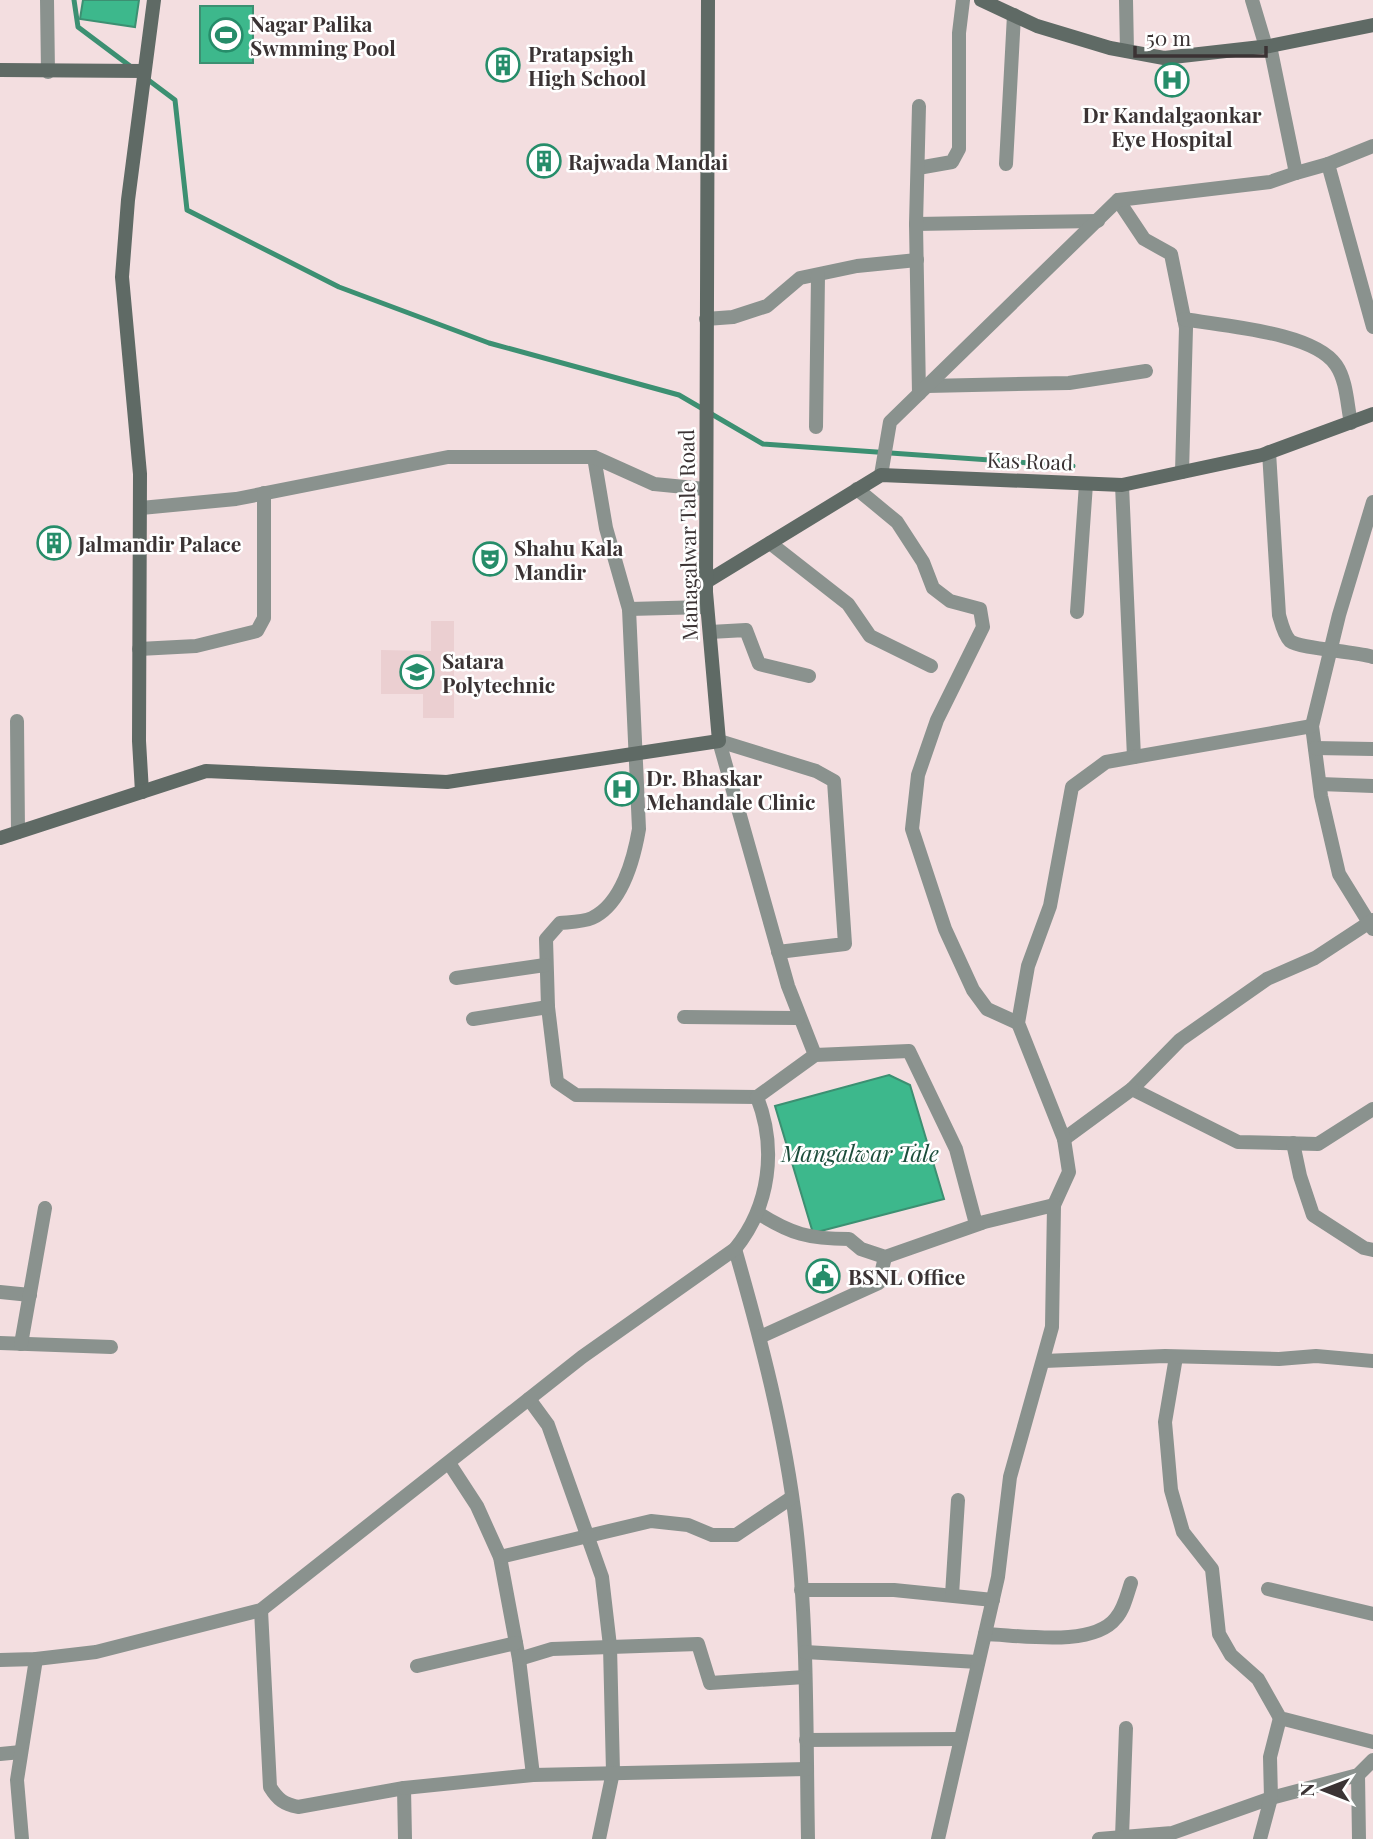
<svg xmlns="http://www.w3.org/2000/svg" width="1373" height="1839" viewBox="0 0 1373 1839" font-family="'Playfair Display',serif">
  <rect width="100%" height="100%" fill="#f3dee0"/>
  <polygon fill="#ebcfd1" points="431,621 454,621 454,718 423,718 423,694 381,694 381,650 431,651"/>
  <g fill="#3db88c" stroke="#3c9072" stroke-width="2">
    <polygon points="83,0 139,0 135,27 80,19"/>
    <rect x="200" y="6" width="53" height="57"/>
    <polygon points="889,1075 910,1085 944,1199 813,1233 775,1106"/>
  </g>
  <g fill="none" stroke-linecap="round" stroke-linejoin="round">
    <g stroke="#3c9072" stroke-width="5">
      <polyline points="74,0 78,27 130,66"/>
      <polyline points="147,79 175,100 187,210 339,287 489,343 679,395 763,444 1073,466"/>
    </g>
    <g stroke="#8a928e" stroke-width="14">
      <polyline points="47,0 48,72"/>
      <polyline points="1126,0 1127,51"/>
      <polyline points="1252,0 1266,47"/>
      <polyline points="1006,164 1014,15"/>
      <polyline points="1328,164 1373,146"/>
      <polyline points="918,168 952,162 959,149 959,33 963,0"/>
      <polyline points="1296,173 1328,164 1373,327"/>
      <polyline points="1118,200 1144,239 1171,254 1186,328 1182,472"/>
      <polyline points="916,224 1098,221"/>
      <polyline points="706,319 733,317 767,306 800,278 857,266 917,260"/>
      <path d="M1184 319C1223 326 1314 332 1336 365 1347 381 1347 405 1351 423"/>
      <polyline points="927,386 1069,383 1146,371"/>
      <polyline points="919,394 916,224 919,106"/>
      <polyline points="816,427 818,275"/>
      <path d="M1269 452 1279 615C1281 622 1284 635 1290 641 1300 649 1355 651 1373 657"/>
      <path d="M594 457 606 528 629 609 639 829C634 858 622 904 592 918 583 922 570 922 560 923L546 939 548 1007 557 1082 576 1095 757 1097"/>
      <polyline points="881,475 890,422 1118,200 1270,182 1296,173 1270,46"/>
      <polyline points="1122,485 1134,757"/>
      <polyline points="857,489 897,522 923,562 933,588 950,601 980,609 983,627 937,720 918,775 912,829 945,929 973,990 987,1009 1018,1023"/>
      <polyline points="1373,502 1339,615 1312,726 1321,796 1339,874 1373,929"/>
      <polyline points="141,508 236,499 448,457 594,457 654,484 705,489"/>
      <polyline points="770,543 848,604 870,636 931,666"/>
      <polyline points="629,609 707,607"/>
      <polyline points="1077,612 1086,484"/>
      <polyline points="710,632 746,630 759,664 809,676"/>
      <polyline points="139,649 196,646 257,631 264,618 264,493"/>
      <polyline points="17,721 18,832"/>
      <polyline points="719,741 816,771 834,781 845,944 778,952"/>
      <polyline points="719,741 788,986 815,1055"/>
      <polyline points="1315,748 1373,749"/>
      <polyline points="1320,784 1373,786"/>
      <polyline points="1373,920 1315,958 1267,979 1180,1040 1132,1089 1238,1142 1318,1144 1373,1109"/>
      <polyline points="456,978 545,965"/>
      <polyline points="684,1017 798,1018"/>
      <polyline points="473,1019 548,1007"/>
      <polyline points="1064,1139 1132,1089"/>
      <polyline points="1293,1143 1300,1176 1313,1215 1364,1248 1373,1250"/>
      <polyline points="1054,1205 1069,1172 1064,1139 1018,1023 1028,966 1050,906 1072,787 1106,762 1312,726"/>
      <path d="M758 1213C791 1234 809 1239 849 1239L861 1249 885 1257 982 1223"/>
      <path d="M735 1249C761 1340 785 1431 796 1525 808 1629 806 1734 808 1839"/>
      <polyline points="0,1292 30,1295"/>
      <polyline points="760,1337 879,1283 885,1257"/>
      <polyline points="0,1343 111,1347"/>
      <polyline points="21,1344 45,1208"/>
      <polyline points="1176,1357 1165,1422 1171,1490 1183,1532 1212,1569 1219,1634 1231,1655 1258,1679 1280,1718 1373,1742"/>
      <polyline points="1044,1361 1165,1356 1279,1359 1316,1356 1373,1361"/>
      <polyline points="529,1399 548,1425 602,1577 610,1646 613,1772 599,1839"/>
      <polyline points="449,1463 477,1506 500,1557 519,1659 533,1775"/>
      <polyline points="500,1557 651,1521 688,1525 712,1535 736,1535 791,1498"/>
      <polyline points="1268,1589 1373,1614"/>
      <polyline points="801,1590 894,1590 993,1600"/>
      <polyline points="952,1595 958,1500"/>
      <path d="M261 1610 270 1787C278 1800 284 1804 298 1807L404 1788 405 1839"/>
      <path d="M985 1634C1019 1635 1093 1648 1116 1618 1124 1609 1127 1595 1131 1583"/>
      <polyline points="805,1652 978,1662"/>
      <polyline points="519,1659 552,1649 698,1644 710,1683 805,1677"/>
      <path d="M0 1660 36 1659 96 1652 261 1610 582 1357 735 1249C770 1206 777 1148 757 1097L815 1055 909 1051 956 1149 976 1224 1054 1205 1052 1327 1010 1477 998 1577 938 1839"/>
      <polyline points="417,1666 516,1643"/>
      <polyline points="806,1740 960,1739"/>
      <polyline points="0,1754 21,1752"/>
      <polyline points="1358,1775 1359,1839"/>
      <polyline points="404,1788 533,1775 807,1769"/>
      <polyline points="1122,1837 1126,1728"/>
      <polyline points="22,1839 17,1780 36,1659"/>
      <polyline points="1099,1839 1172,1833 1271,1798 1358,1775 1373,1760"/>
      <polyline points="1260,1839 1271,1798 1270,1757 1280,1718"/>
    </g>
    <g stroke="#5f6a65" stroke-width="14">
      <polyline points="981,0 1037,26 1110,48 1164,58 1270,46 1373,25"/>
      <polyline points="0,70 144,71"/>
      <polyline points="706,582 881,475 1122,485 1262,455 1373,414"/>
      <polyline points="142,792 139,741 140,474 122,277 128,200 154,0"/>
      <polyline points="0,838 206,771 447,782 719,741 706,592 708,0"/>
    </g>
  </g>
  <defs>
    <symbol id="stadium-ring" viewBox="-11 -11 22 22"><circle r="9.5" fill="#fff" stroke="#268d6a" stroke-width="1.5"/><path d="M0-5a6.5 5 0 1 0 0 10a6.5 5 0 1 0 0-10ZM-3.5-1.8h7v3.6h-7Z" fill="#268d6a"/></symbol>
    <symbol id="building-ring" viewBox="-11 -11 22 22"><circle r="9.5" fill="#fff" stroke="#268d6a" stroke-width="1.5"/><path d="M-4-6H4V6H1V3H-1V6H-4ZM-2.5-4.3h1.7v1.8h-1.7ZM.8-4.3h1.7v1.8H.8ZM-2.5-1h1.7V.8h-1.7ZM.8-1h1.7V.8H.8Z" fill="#268d6a"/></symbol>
    <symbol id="hospital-ring" viewBox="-11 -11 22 22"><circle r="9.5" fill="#fff" stroke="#268d6a" stroke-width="1.5"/><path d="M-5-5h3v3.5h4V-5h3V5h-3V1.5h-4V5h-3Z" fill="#268d6a"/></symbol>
    <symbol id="theatre-ring" viewBox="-11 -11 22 22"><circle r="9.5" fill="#fff" stroke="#268d6a" stroke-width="1.5"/><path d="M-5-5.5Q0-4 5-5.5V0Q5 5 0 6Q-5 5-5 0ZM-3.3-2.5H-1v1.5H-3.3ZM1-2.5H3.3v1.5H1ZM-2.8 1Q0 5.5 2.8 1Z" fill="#268d6a"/></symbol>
    <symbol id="university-ring" viewBox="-11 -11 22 22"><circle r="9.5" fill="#fff" stroke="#268d6a" stroke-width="1.5"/><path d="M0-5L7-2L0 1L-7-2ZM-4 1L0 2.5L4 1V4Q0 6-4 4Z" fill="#268d6a"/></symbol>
    <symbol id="civic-ring" viewBox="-11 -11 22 22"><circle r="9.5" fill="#fff" stroke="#268d6a" stroke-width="1.5"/><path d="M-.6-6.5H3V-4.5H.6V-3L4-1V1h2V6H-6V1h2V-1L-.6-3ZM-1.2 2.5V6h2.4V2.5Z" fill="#268d6a"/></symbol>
  </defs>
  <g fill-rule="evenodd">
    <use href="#stadium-ring" x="207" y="16" width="38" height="38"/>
    <use href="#building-ring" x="484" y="46" width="38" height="38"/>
    <use href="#hospital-ring" x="1153" y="61" width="38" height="38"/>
    <use href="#building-ring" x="525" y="142" width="38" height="38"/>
    <use href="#building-ring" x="35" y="524" width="38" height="38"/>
    <use href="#theatre-ring" x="471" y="540" width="38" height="38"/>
    <use href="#university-ring" x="398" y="653" width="38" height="38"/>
    <use href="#hospital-ring" x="603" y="770" width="38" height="38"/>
    <use href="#civic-ring" x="804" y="1257" width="38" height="38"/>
  </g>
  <g text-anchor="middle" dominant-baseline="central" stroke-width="5" stroke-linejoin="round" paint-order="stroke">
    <g font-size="21" font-weight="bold" fill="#3b3334" stroke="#fff" text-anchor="start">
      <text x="250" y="23">Nagar Palika<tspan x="250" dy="24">Swmming Pool</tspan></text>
      <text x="528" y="53">Pratapsigh<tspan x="528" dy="24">High School</tspan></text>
      <text x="1172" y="114" text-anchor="middle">Dr Kandalgaonkar<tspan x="1172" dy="24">Eye Hospital</tspan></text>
      <text x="568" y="161">Rajwada Mandai</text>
      <text x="78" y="543">Jalmandir Palace</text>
      <text x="514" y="547">Shahu Kala<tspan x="514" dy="24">Mandir</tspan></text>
      <text x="442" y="660">Satara<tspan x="442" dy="24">Polytechnic</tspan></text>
      <text x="646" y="777">Dr. Bhaskar<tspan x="646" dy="24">Mehandale Clinic</tspan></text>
      <text x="848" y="1276">BSNL Office</text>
    </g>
    <g font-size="21" fill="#3b3334" stroke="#fff">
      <text transform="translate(1030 460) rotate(2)">Kas Road</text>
      <text transform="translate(687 535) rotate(-91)">Managalwar Tale Road</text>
    </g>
    <g font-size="23" font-style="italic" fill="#1c4d3b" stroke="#fff">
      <text x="860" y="1152">Mangalwar Tale</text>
    </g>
  </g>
  <g transform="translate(1324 1790) rotate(270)" stroke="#ffffff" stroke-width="5" paint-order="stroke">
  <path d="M0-5L12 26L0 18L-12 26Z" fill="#3b3334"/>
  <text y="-10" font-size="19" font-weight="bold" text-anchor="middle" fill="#3b3334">N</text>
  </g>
  <path d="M1135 46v10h131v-10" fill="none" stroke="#3b3334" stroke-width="3.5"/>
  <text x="1146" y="46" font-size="21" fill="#3b3334" stroke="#ffffff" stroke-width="5" paint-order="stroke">50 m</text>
</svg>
